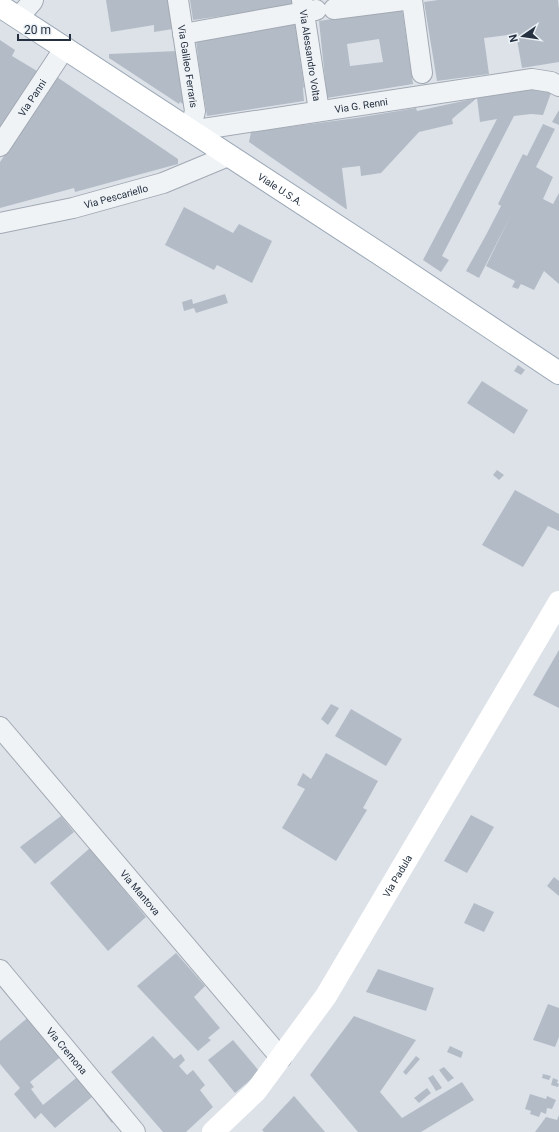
<svg xmlns="http://www.w3.org/2000/svg" width="559" height="1132" viewBox="0 0 559 1132" font-family="Roboto,sans-serif">
  <rect width="100%" height="100%" fill="#dde2e9"/>
  <g fill="#b3bcc6" fill-rule="evenodd">
    <polygon points="106,0 169,0 173,29 154,32 154,25 111,32"/>
    <polygon points="190,0 293,0 293,6 193,20"/>
    <polygon points="438,0 558,0 559,9 559,62 522,68 516,34 484,38 489,74 437,81 424,2"/>
    <path d="M402 8 413 84 327 98 319 21ZM379 39 383 62 350 66 347 44Z"/>
    <polygon points="295,24 303,79 304,87 303,88 304,101 207,116 199,66 196,40"/>
    <polygon points="0,40 15,50 12,56 42,74 0,136"/>
    <polygon points="177,51 186,103 183,104 180,102 179,104 109,58 109,54"/>
    <polygon points="57,77 178,159 178,164 75,192 74,188 0,208 0,162"/>
    <polygon points="538,87 551,93 543,115 531,114 514,116 442,256 449,260 441,272 423,260 497,119 480,122 477,98 452,119 453,124 419,132 381,173 361,176 360,166 342,168 347,209 346,209 249,142 251,132 356,118 416,108 417,111 477,98 526,89 527,91"/>
    <polygon points="559,110 559,125 552,122"/>
    <polygon points="543,124 555,129 536,167 553,177 543,199 553,204 559,193 559,284 544,271 534,290 521,284 518,289 512,287 515,281 486,266 512,213 479,278 466,271 486,235 501,206 498,204 523,154 527,156"/>
    <polygon points="184,207 233,233 239,224 272,241 252,283 217,265 214,270 165,245"/>
    <polygon points="225,294 228,303 196,313 194,308 184,311 182,302 192,299 193,304"/>
    <polygon points="518,365 525,370 521,375 514,371"/>
    <polygon points="482,381 528,410 514,434 467,403"/>
    <polygon points="497,470 504,475 499,480 493,475"/>
    <polygon points="515,490 559,514 559,531 548,526 523,567 482,545"/>
    <polygon points="559,650 559,708 533,695"/>
    <polygon points="331,704 339,708 328,725 321,719"/>
    <polygon points="351,709 402,739 386,766 335,736"/>
    <polygon points="326,753 378,781 363,808 367,810 336,861 282,828 305,789 297,785 303,773 311,779"/>
    <polygon points="471,815 494,827 467,873 444,861"/>
    <polygon points="61,816 74,832 35,864 20,847"/>
    <polygon points="90,848 146,917 108,951 50,883"/>
    <polygon points="554,877 559,881 559,896 547,886"/>
    <polygon points="474,903 494,912 484,932 464,923"/>
    <polygon points="176,953 205,986 194,997 220,1028 208,1038 211,1040 198,1051 137,986"/>
    <polygon points="378,969 434,988 426,1011 366,992"/>
    <polygon points="548,1004 559,1008 559,1037 555,1047 533,1040"/>
    <polygon points="31,1015 64,1054 30,1082 34,1087 31,1089 43,1105 81,1074 118,1119 112,1123 92,1097 55,1128 41,1113 35,1119 14,1094 20,1088 0,1064 0,1041"/>
    <polygon points="354,1016 416,1040 380,1092 402,1118 462,1082 474,1100 421,1132 358,1132 310,1075"/>
    <polygon points="153,1036 174,1059 181,1054 185,1060 179,1066 187,1075 193,1070 205,1085 200,1090 213,1107 186,1132 163,1132 111,1072"/>
    <polygon points="233,1040 260,1072 235,1093 208,1060"/>
    <polygon points="450,1046 463,1052 461,1058 447,1052"/>
    <polygon points="416,1056 420,1059 406,1075 403,1072"/>
    <polygon points="444,1067 454,1078 448,1082 439,1070"/>
    <polygon points="543,1074 551,1076 549,1080 542,1078"/>
    <polygon points="433,1075 442,1088 436,1091 428,1078"/>
    <polygon points="553,1078 558,1080 557,1083 559,1084 558,1087 551,1085"/>
    <polygon points="427,1088 431,1093 419,1103 414,1098"/>
    <polygon points="530,1094 546,1099 547,1096 556,1100 552,1109 547,1108 546,1114 541,1112 539,1117 530,1114 531,1111 525,1109"/>
    <polygon points="294,1096 325,1132 264,1132 262,1130"/>
    <polygon points="559,1115 559,1132 535,1132 546,1117 557,1120"/>
  </g>
  <g fill="none" stroke-linecap="round" stroke-linejoin="round">
    <defs>
      <g id="street">
        <path id="s1" d="M178 0 195 111 190 131 532 79 551 82 559 86"/>
        <path id="s2" d="M302 0 319 111"/>
        <polyline points="412,0 422,73"/>
        <polyline points="334,9 404,0"/>
        <polyline points="18,18 32,2 33,0"/>
        <polyline points="183,34 316,10"/>
        <path id="s3" d="M0 146 64 49"/>
        <path id="s4" d="M0 223 73 208 163 183 228 156"/>
        <path id="s5" d="M0 727 281 1058"/>
        <path id="s6" d="M0 970 135 1132"/>
      </g>
      <g id="primary">
        <path id="s8" d="M0 6 383 256 559 373"/>
      </g>
    </defs>
    <use href="#street" stroke="#a2a9b3" stroke-width="22"/>
    <use href="#primary" stroke="#9ba8b6" stroke-width="24"/>
    <use href="#street" stroke="#f0f3f6" stroke-width="20"/>
    <path stroke="#fff" stroke-width="22" id="s7" d="M213 1132 256 1091 326 996 559 602"/>
    <use href="#primary" stroke="#fff" stroke-width="22"/>
  </g>
  <g text-anchor="middle" dominant-baseline="central" stroke-width="3" stroke-linejoin="round" paint-order="stroke">
    <g font-size="10" fill="#253141" stroke="#ecf1f6">
      <text stroke="none"><textPath href="#s2" startOffset="56">Via Alessandro Volta</textPath></text>
      <text stroke="none"><textPath href="#s1" startOffset="67">Via Galileo Ferraris</textPath></text>
      <text stroke="none"><textPath href="#s3" startOffset="58">Via Panni</textPath></text>
      <text stroke="none"><textPath href="#s1" startOffset="306">Via G. Renni</textPath></text>
      <text stroke="none"><textPath href="#s8" startOffset="335">Viale U.S.A.</textPath></text>
      <text stroke="none"><textPath href="#s4" startOffset="119">Via Pescariello</textPath></text>
      <text stroke="none"><textPath href="#s7" startOffset="317">Via Padula</textPath></text>
      <text stroke="none"><textPath href="#s5" startOffset="217">Via Mantova</textPath></text>
      <text stroke="none"><textPath href="#s6" startOffset="105">Via Cremona</textPath></text>
    </g>
  </g>
  <g transform="translate(523 36) rotate(257)" stroke="#ecf1f6" stroke-width="3" paint-order="stroke">
  <path d="M0-3L7 15L0 10L-7 15Z" fill="#253141"/>
  <text y="-6" font-size="11" font-weight="bold" text-anchor="middle" fill="#253141">N</text>
  </g>
  <path d="M18 34v6h52v-6" fill="none" stroke="#253141" stroke-width="2"/>
  <text x="24" y="34" font-size="12" fill="#253141" stroke="#ecf1f6" stroke-width="3" paint-order="stroke">20 m</text>
</svg>
